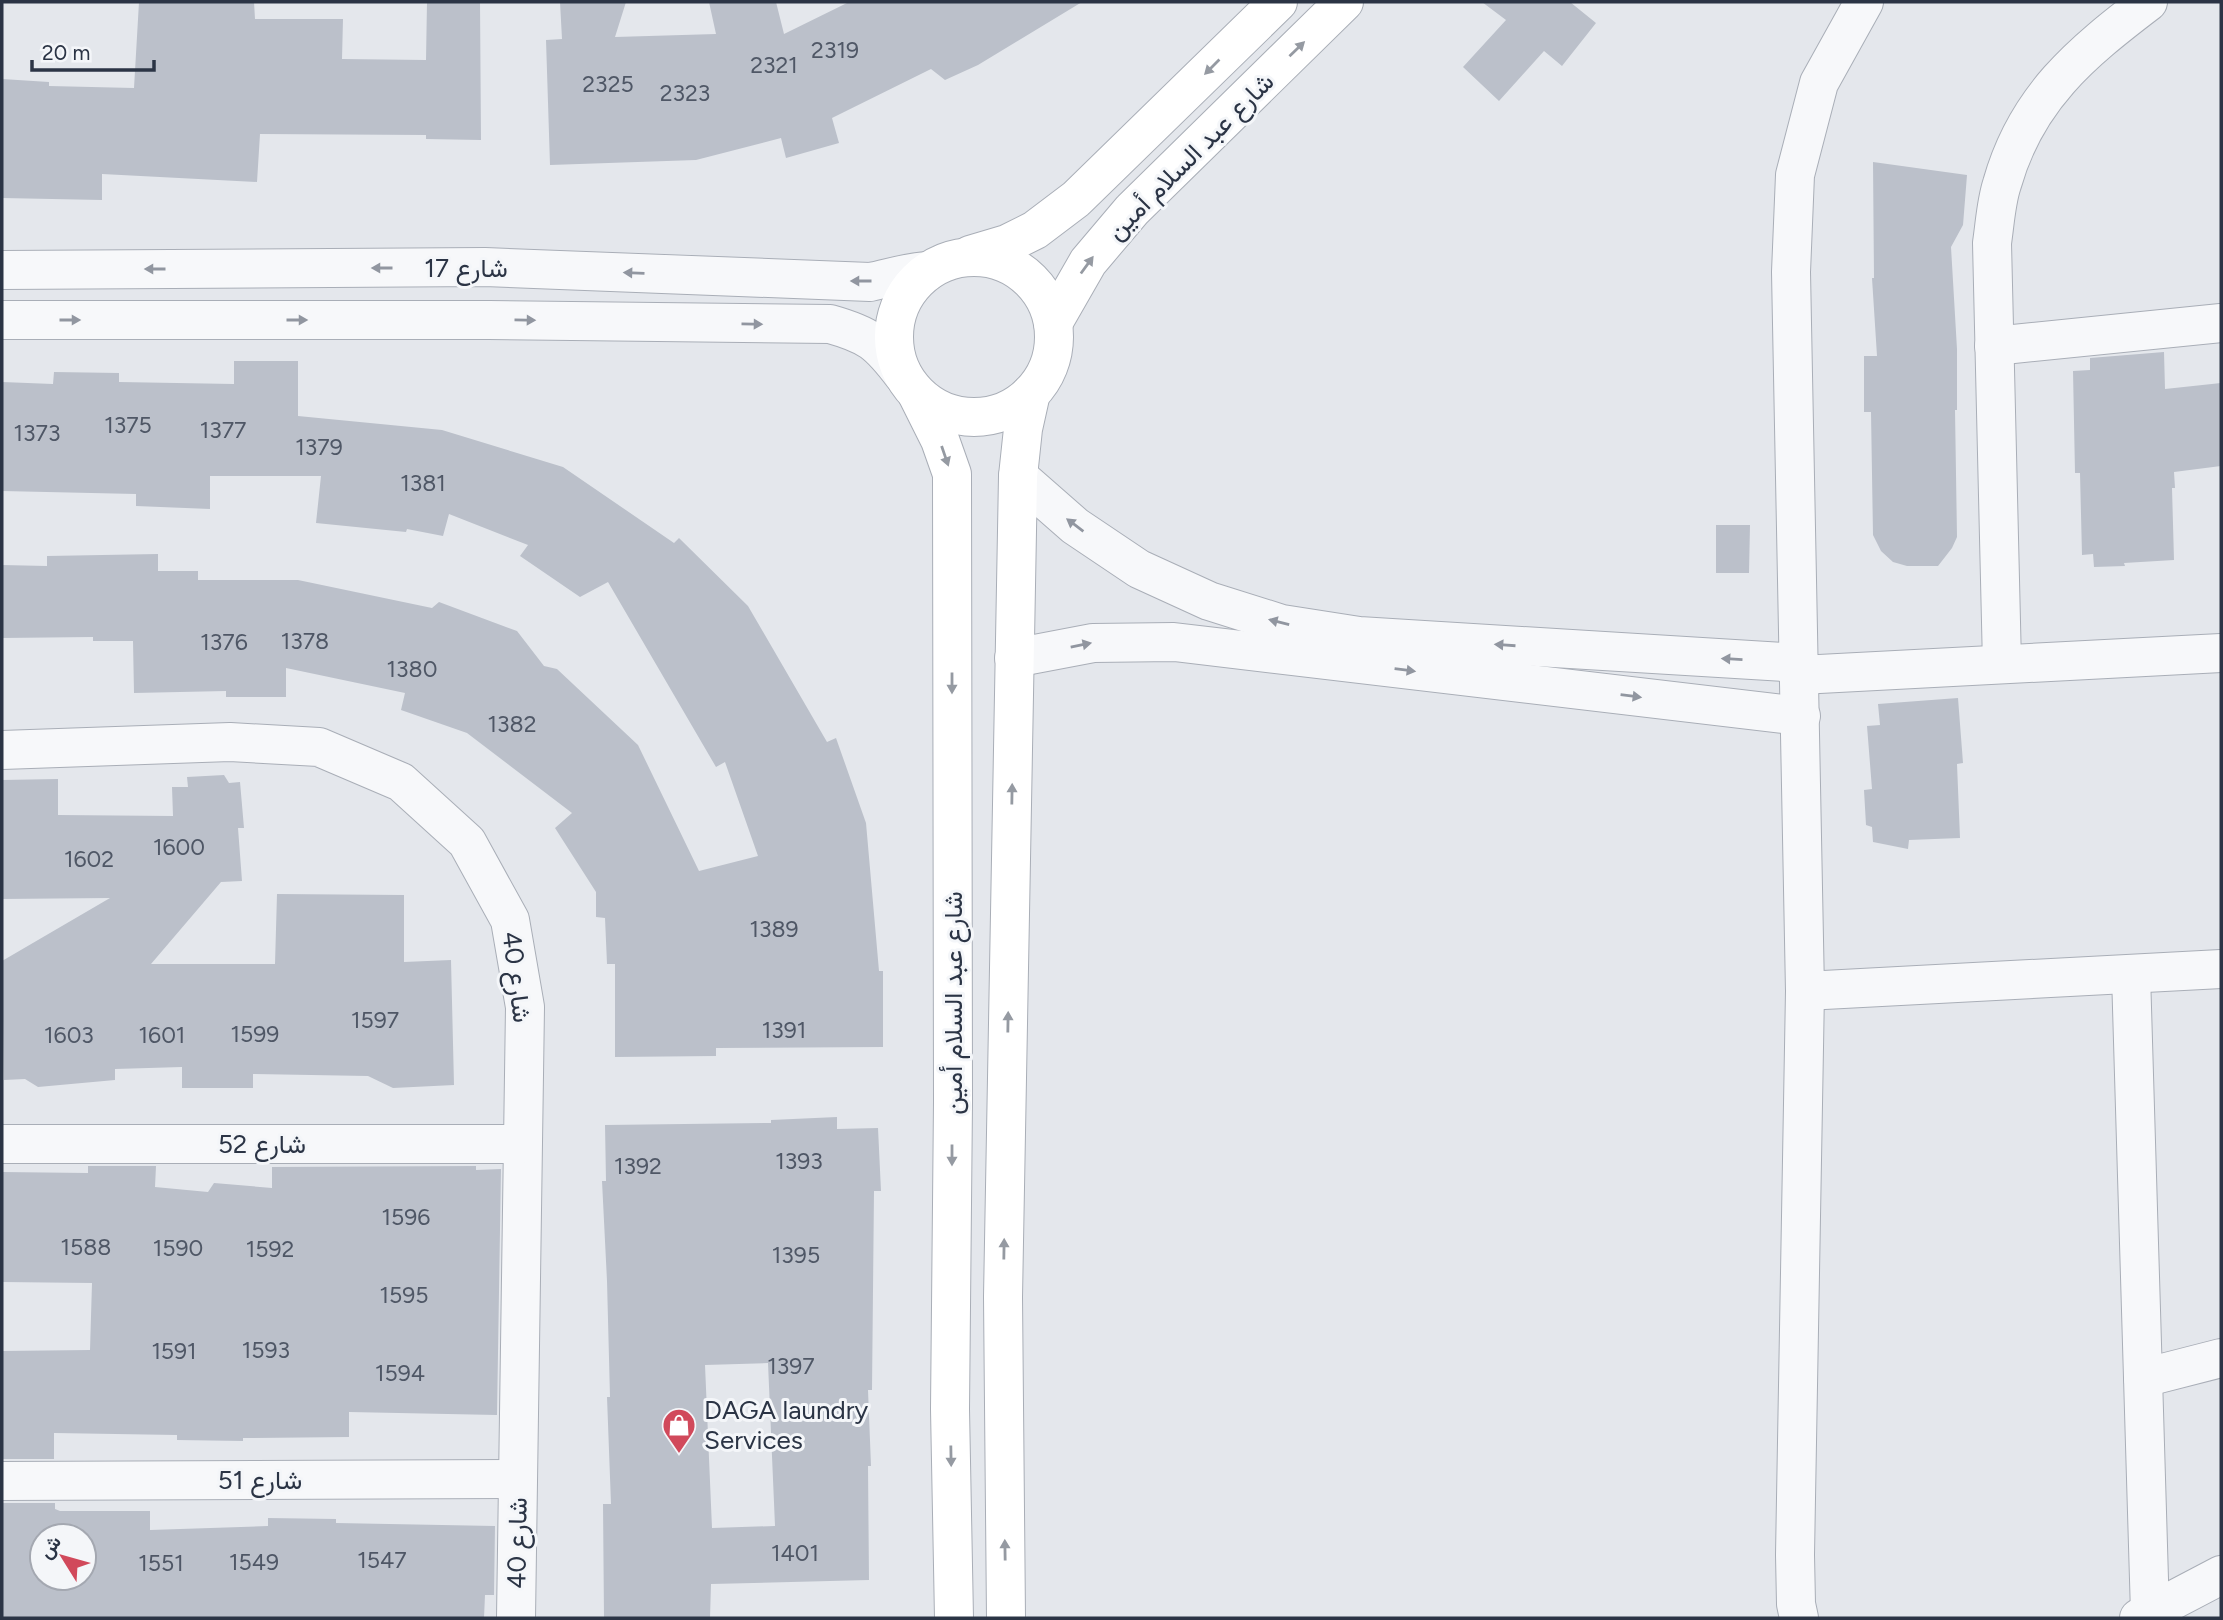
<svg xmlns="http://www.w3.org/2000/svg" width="2223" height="1620" viewBox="0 0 2223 1620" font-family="Figtree,Vazirmatn,sans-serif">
  <rect width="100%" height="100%" fill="#e4e7ec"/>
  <g fill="#bbc0ca" fill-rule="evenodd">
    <polygon points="139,2 254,2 255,19 343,19 342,59 426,60 427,2 480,2 481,140 426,139 426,135 260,134 257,182 102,174 102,200 2,198 2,79 49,82 49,86 134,88"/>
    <polygon points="560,2 626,2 615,37 716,34 709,2 776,2 784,34 849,2 1082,2 978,65 945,80 931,69 832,118 839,143 786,158 781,138 696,160 550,165 546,40 562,39"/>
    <polygon points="1482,2 1570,2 1596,23 1562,66 1544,51 1499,101 1463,67 1506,20"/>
    <polygon points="1873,162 1967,175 1963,225 1951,247 1957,349 1957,410 1955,410 1957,537 1952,548 1938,566 1907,566 1893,562 1881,551 1873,535 1871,412 1864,412 1864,356 1877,356 1872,278 1874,278"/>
    <polygon points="2164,352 2165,389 2221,383 2221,466 2174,472 2175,488 2172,488 2174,560 2124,563 2125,566 2094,567 2093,554 2082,555 2080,473 2075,473 2073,371 2090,370 2090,358"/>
    <polygon points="234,361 298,361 298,416 442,430 563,467 674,543 679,538 748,606 827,742 836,738 866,823 879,971 883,971 883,1047 716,1048 716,1056 615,1057 615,964 607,964 605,918 596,917 596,892 555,828 572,813 467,733 401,710 405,693 286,668 286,697 226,697 226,691 134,693 133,641 93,641 93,637 2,638 2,565 47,566 47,556 158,554 158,571 198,571 198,580 298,580 432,608 439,602 517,631 544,666 557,669 638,745 699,871 758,856 725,762 716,767 608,582 580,597 520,556 528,545 449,514 443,536 407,529 406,532 316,523 321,476 210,476 210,509 136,506 136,494 2,491 2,382 53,384 54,372 119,373 119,382 234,384"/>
    <polygon points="1716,525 1750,525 1749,573 1716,573"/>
    <polygon points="1958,698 1963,763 1957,764 1960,838 1909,840 1908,849 1873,842 1872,827 1866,825 1864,790 1872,789 1867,726 1880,725 1878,704"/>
    <polygon points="224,775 229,783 240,782 244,828 238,828 242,881 221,882 151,964 275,964 277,894 404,895 404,962 451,960 454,1085 393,1088 368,1076 253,1074 253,1088 182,1088 182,1067 115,1069 115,1080 38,1087 25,1079 4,1080 2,961 110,898 2,899 2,780 58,779 58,815 173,816 172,787 188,787 187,777"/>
    <path d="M837 1117V1129L878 1128 881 1191H874L872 1390H868L871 1466H868L869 1580 711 1584 710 1618H604L603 1504H611L607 1397H610L607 1281 602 1181H606L605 1125 771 1123V1120ZM768 1363 775 1526 712 1528 705 1365Z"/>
    <polygon points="88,1166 156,1166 155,1187 208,1192 214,1183 272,1188 272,1167 476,1166 476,1170 501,1169 497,1415 349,1412 349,1437 243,1438 243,1441 177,1440 177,1435 54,1433 54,1459 2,1459 2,1351 90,1350 92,1283 2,1282 2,1172 88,1173"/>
    <path d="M2 1503H55V1509L60 1511H150V1530L268 1526V1518L336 1519V1523L495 1526 494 1595H485L484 1618H2ZM42 1536H84V1578H42Z"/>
  </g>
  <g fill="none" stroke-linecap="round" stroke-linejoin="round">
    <defs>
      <g id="street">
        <path d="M2 270 485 267 870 282C890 278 908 272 928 271"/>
        <path d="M2 320H489L830 324C869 335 878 342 903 375"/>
        <polyline points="1994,346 2221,323"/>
        <polyline points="1018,476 1075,526 1139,569 1209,601 1282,624 1359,636 1800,663"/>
        <polyline points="1014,658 1093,643 1174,642 1801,716"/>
        <path d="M2002 664 1992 243C1995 223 1996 202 2002 184 2026 98 2081 53 2148 2"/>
        <polyline points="1800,675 2221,653"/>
        <polyline points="2,750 230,742 319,747 401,782 467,842 510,920 525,1007 516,1618"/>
        <polyline points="2131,974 2150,1613"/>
        <polyline points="1805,991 2221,969"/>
        <polyline points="2,1144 522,1144"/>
        <polyline points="2143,1378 2221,1358"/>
        <polyline points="2,1481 517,1479"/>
        <polyline points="1799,1618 1796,1604 1795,1555 1805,991 1791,272 1795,175 1819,83 1864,2"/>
        <polyline points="2139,1618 2221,1575"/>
      </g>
      <g id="secondary">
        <polyline points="970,255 1007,244 1035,230 1076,199 1278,2"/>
        <circle cx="974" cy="337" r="80"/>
        <polyline points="1053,323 1088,262 1132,210 1344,2"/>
        <polyline points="917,394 940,440 952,474 953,1102 950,1409 954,1618"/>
        <polyline points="1006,1618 1003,1297 1018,476 1023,429 1031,393"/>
      </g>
    </defs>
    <use href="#street" stroke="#a9aeb7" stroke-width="40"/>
    <use href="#secondary" stroke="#a9aeb7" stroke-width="40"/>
    <use href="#street" stroke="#f7f8fa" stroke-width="38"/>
    <use href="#secondary" stroke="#fff" stroke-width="38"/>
  </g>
  <defs><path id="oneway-solid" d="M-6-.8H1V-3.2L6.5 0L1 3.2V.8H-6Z" transform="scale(1.75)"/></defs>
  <g fill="#959aa2">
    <use href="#oneway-solid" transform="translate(1297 49) rotate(-44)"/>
    <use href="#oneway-solid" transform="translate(1212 67) rotate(135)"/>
    <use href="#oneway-solid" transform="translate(1087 265) rotate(-54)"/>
    <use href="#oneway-solid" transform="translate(945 456) rotate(71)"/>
    <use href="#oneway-solid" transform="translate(952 683) rotate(90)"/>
    <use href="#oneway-solid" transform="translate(1012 794) rotate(-89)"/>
    <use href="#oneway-solid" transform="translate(1008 1022) rotate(-89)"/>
    <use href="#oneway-solid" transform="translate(952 1155) rotate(90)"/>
    <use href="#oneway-solid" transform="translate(1004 1249) rotate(-89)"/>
    <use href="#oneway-solid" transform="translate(951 1456) rotate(89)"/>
    <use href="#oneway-solid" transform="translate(1005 1550) rotate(-91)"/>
  </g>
  <g fill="#9196a0">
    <use href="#oneway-solid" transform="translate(382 268) rotate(180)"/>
    <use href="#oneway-solid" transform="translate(155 269) rotate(180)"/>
    <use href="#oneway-solid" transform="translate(634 273) rotate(-178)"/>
    <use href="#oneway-solid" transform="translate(861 281) rotate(-180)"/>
    <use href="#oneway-solid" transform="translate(70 320)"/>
    <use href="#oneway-solid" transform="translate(297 320)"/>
    <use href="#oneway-solid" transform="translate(525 320) rotate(1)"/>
    <use href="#oneway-solid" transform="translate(752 324) rotate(1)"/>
    <use href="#oneway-solid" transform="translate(1075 525) rotate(-143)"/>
    <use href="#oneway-solid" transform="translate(1279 622) rotate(-166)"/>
    <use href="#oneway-solid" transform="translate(1081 645) rotate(-11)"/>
    <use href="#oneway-solid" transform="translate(1505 645) rotate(-176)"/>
    <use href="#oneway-solid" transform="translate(1732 659) rotate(-177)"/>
    <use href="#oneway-solid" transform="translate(1405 670) rotate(7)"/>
    <use href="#oneway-solid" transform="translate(1631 696) rotate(7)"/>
  </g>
  <defs>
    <symbol id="shop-pin" viewBox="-11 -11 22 30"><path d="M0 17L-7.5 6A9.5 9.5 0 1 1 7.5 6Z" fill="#d1495b" stroke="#f4f6f9"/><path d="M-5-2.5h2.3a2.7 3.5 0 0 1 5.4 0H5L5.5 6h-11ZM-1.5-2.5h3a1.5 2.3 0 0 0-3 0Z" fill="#fff"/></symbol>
  </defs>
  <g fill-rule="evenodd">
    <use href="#shop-pin" x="660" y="1406" width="38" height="52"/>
  </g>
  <g text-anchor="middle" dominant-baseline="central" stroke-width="6" stroke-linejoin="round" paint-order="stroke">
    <g font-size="23" fill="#4f5766">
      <text x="835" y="50">2319</text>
      <text x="774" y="65">2321</text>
      <text x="608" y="84">2325</text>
      <text x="685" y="93">2323</text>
      <text x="128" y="425">1375</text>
      <text x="223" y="430">1377</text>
      <text x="37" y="433">1373</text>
      <text x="319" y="447">1379</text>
      <text x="423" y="483">1381</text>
      <text x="305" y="641">1378</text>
      <text x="224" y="642">1376</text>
      <text x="412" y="669">1380</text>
      <text x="512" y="724">1382</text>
      <text x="179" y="847">1600</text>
      <text x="89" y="859">1602</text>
      <text x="774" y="929">1389</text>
      <text x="375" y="1020">1597</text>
      <text x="784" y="1030">1391</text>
      <text x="255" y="1034">1599</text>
      <text x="69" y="1035">1603</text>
      <text x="162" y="1035">1601</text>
      <text x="799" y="1161">1393</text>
      <text x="638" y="1166">1392</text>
      <text x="406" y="1217">1596</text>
      <text x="86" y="1247">1588</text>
      <text x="178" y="1248">1590</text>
      <text x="270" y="1249">1592</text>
      <text x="796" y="1255">1395</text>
      <text x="404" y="1295">1595</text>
      <text x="266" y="1350">1593</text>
      <text x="174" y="1351">1591</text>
      <text x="791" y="1366">1397</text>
      <text x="400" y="1373">1594</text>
      <text x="795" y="1553">1401</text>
      <text x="382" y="1560">1547</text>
      <text x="254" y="1562">1549</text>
      <text x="161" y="1563">1551</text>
    </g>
    <g font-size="26" fill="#2b3445" stroke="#f4f6f9">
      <text transform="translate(1190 156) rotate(-45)">شارع عبد السلام أمين</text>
      <text x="466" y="268">شارع 17</text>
      <text transform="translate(517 977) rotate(83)">شارع 40</text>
      <text transform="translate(953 1003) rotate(-90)">شارع عبد السلام أمين</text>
      <text x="262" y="1144">شارع 52</text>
      <text x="260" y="1480">شارع 51</text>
      <text transform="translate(517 1543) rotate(-89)">شارع 40</text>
    </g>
    <g font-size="26" fill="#2b3445" stroke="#f4f6f9" text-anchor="start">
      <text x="704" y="1410">DAGA laundry<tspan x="704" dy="30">Services</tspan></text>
    </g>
  </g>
  <rect width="2223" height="1620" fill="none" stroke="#2b3445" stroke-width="7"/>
  <g transform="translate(63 1557) rotate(307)"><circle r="33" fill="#f4f6f9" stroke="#a4a8b1" stroke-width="2"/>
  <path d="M0-5L12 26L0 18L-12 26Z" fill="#d1495b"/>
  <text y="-10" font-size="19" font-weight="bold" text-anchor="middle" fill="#2b3445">ش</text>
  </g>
  <path d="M32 60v10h122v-10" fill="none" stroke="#2b3445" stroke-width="3.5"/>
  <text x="42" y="60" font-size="21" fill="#2b3445" stroke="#f4f6f9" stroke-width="5" paint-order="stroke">20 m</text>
</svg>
